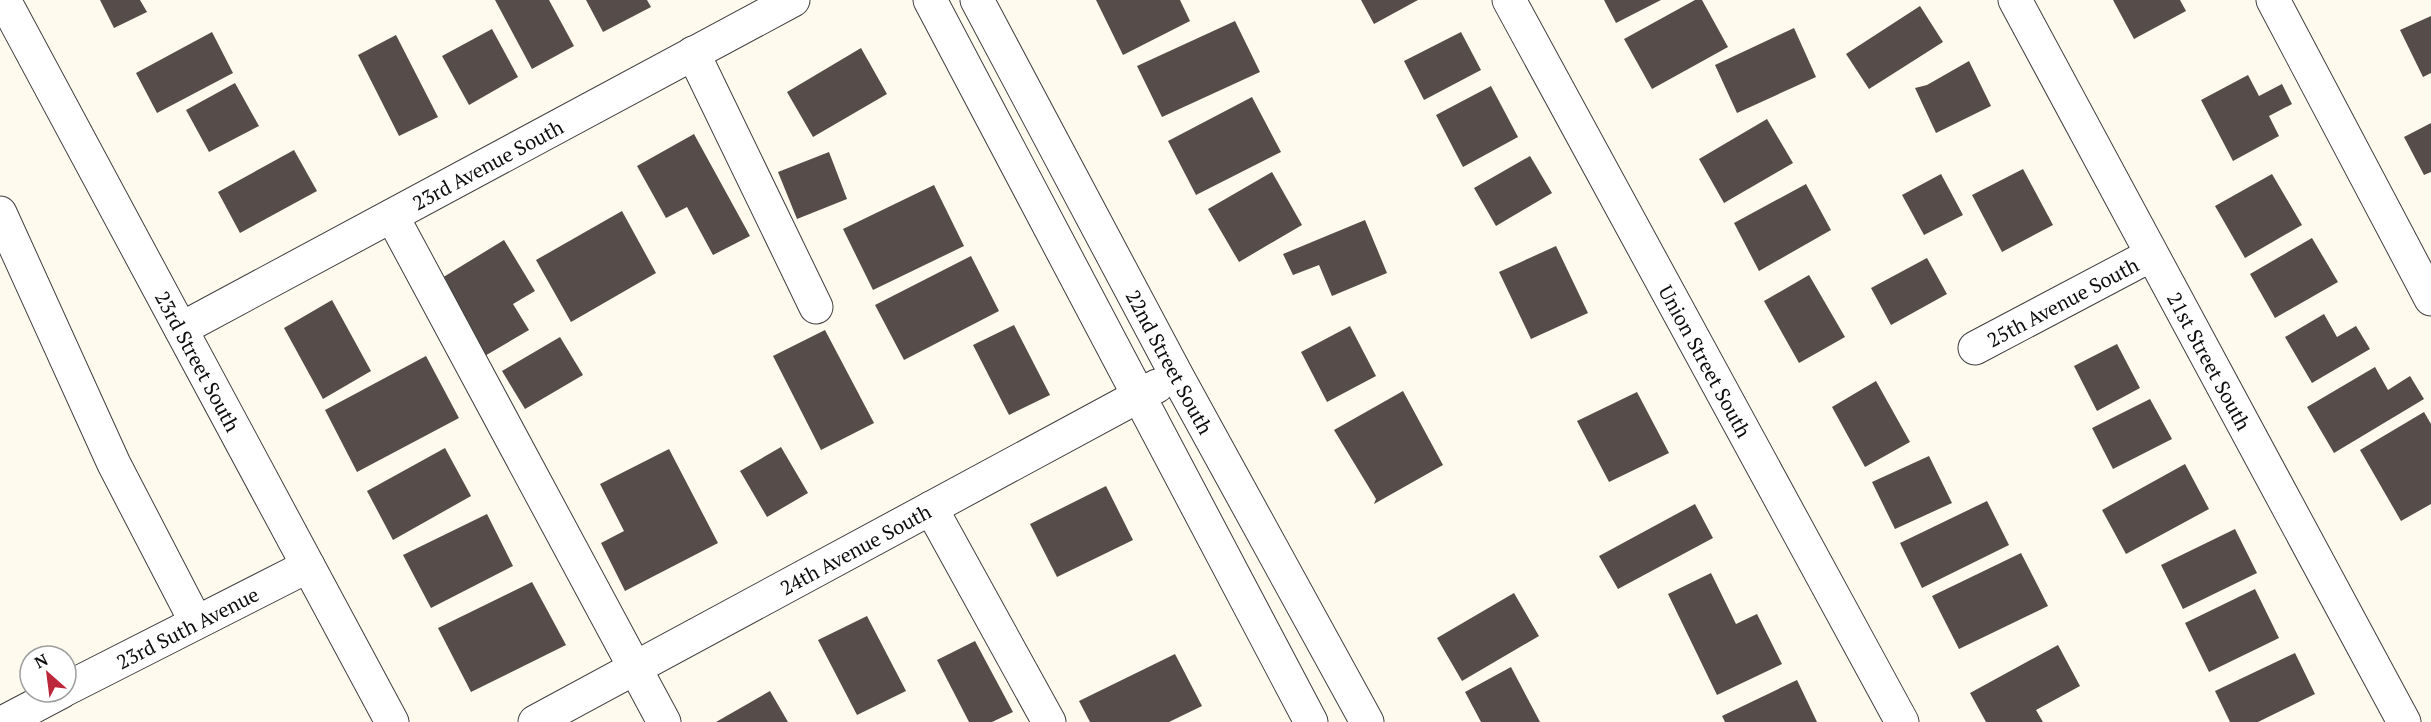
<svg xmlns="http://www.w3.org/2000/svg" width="2431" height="722" viewBox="0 0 2431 722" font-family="'PT Serif',serif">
  <rect width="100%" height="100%" fill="#fffaee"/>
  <g fill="#564d4a">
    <polygon points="100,0 140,0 147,12 114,28"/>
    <polygon points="495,0 549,0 574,46 532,69"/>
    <polygon points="586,0 647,0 651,7 603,32"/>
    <polygon points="1096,0 1180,0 1190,21 1123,55"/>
    <polygon points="1361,0 1418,0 1374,24"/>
    <polygon points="1604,0 1661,0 1616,23"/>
    <polygon points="1695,0 1702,0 1728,47 1652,89 1624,39"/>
    <polygon points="2113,0 2180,0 2186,11 2134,39"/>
    <polygon points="1920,6 1943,42 1869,89 1846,54"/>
    <polygon points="2431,16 2431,73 2423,77 2400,30"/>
    <polygon points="1235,21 1260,72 1162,117 1137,66"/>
    <polygon points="1794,28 1816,77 1737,113 1715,65"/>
    <polygon points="492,29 518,77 469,105 442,56"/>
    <polygon points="212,32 233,73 157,113 136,73"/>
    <polygon points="1461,32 1481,70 1424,100 1404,61"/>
    <polygon points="396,35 438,117 399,136 358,55"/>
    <polygon points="861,48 887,94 813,137 787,92"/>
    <polygon points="1969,61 1991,106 1936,133 1915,88 1927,85"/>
    <polygon points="2248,75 2259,96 2282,84 2292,104 2269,116 2279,136 2233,161 2201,100"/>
    <polygon points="235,83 259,126 209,152 186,110"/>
    <polygon points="1491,86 1518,137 1463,167 1436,115"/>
    <polygon points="1252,97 1281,152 1196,195 1168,141"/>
    <polygon points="1767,119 1793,163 1724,203 1699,159"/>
    <polygon points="2431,123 2431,172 2424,175 2404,137"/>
    <polygon points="694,134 750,236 713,255 687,207 666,218 637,166"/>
    <polygon points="294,150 317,191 240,233 218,192"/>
    <polygon points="829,152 847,199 797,219 778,172"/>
    <polygon points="1530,156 1552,193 1496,226 1474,188"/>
    <polygon points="2023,169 2053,225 2002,252 1972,195"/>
    <polygon points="1272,172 1302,225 1239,262 1208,209"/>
    <polygon points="1941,174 1963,215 1924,235 1902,195"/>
    <polygon points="2272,174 2302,225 2245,258 2215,206"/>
    <polygon points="1806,184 1831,230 1759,271 1734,223"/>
    <polygon points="934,185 964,246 873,290 843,229"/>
    <polygon points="622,211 656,273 571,322 536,260"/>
    <polygon points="1365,220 1387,273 1332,296 1319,265 1293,275 1283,254"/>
    <polygon points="2312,238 2338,282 2275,318 2250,274"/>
    <polygon points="504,240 535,291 513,304 529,330 483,357 437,281"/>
    <polygon points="1556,246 1588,313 1531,339 1499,272"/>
    <polygon points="971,256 999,311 904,360 875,305"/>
    <polygon points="1927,258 1947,294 1891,325 1871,288"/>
    <polygon points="1809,275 1845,337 1799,363 1764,301"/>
    <polygon points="332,300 371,371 323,399 284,328"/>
    <polygon points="2324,314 2337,337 2356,326 2370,349 2312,383 2285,337"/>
    <polygon points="1014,325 1050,395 1009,415 973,345"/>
    <polygon points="1350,326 1376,376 1327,402 1301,352"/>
    <polygon points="825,330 874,423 821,450 773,356"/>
    <polygon points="560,337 583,375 525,409 502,371"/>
    <polygon points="2117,344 2140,388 2097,411 2074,366"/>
    <polygon points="426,356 459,418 357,472 325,410"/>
    <polygon points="2375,367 2388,390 2410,376 2424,399 2334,453 2307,407"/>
    <polygon points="1876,381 1910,442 1865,467 1832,407"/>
    <polygon points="1403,391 1443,465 1374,504 1376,499 1334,430"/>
    <polygon points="1637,392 1669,453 1609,482 1577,421"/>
    <polygon points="2150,399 2172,439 2113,469 2092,428"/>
    <polygon points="2424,412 2431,424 2431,504 2401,521 2360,450"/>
    <polygon points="781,447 808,493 767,517 740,471"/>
    <polygon points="445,448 471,496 393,540 367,491"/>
    <polygon points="669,449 718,543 625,591 601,543 624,531 600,484"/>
    <polygon points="1929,456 1952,503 1895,529 1872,482"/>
    <polygon points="2185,464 2209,509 2126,554 2102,510"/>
    <polygon points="1106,486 1133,540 1057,577 1030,524"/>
    <polygon points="1987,501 2009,545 1922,588 1900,543"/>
    <polygon points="1695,504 1713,538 1618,589 1599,556"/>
    <polygon points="487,514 513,566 431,608 403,555"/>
    <polygon points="2235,529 2257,573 2183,609 2161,565"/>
    <polygon points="2021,553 2048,606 1959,649 1932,596"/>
    <polygon points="1711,573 1736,624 1757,614 1782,664 1717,695 1668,594"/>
    <polygon points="532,582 566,645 471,692 438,628"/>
    <polygon points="2255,589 2279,638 2209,672 2185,623"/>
    <polygon points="1514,593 1539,636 1462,681 1437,638"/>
    <polygon points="867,616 906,691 857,715 818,640"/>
    <polygon points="975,641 1013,712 992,722 969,722 937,660"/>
    <polygon points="2058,645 2080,686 2036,710 2043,722 1986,722 1970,693"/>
    <polygon points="2295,653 2315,694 2258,722 2230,722 2215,691"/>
    <polygon points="1175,654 1202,706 1169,722 1090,722 1079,701"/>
    <polygon points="1511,667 1540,722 1481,722 1465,692"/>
    <polygon points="1797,680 1817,722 1725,722 1722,716"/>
    <polygon points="770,691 788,722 716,722"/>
  </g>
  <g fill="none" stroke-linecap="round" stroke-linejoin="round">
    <defs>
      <g id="minor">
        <path id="s1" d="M4 0 392 722"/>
        <polyline points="930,0 1311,722"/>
        <path id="s2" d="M977 0 1177 376 1367 722"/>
        <path id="s3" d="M1509 0 1902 722"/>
        <path id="s4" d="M2015 0 2404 722"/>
        <polyline points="2273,0 2431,299"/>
        <polyline points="693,53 816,307"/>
        <polyline points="0,213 114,464 196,622"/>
        <polyline points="392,216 664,722"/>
        <path id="s5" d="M181 329 793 0"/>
        <path id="s6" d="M1975 348 2151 255"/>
        <polyline points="931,508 1049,722"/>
        <path id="s7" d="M66 689 308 566"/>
        <polyline points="4,722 61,692"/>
        <path id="s8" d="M535 722 1157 386"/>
      </g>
    </defs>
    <use href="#minor" stroke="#404040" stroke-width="35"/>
    <use href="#minor" stroke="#fff" stroke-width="33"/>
  </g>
  <g text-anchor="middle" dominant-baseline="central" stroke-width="6" stroke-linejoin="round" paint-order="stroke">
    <g font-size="20" fill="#0d0d0d" stroke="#fff">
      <text stroke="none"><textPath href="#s5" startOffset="348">23rd Avenue South</textPath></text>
      <text stroke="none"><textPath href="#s6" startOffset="99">25th Avenue South</textPath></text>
      <text stroke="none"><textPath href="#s1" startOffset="410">23rd Street South</textPath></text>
      <text stroke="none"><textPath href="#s3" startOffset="411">Union Street South</textPath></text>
      <text stroke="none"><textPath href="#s4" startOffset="410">21st Street South</textPath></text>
      <text stroke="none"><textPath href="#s2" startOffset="410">22nd Street South</textPath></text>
      <text stroke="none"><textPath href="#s8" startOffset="364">24th Avenue South</textPath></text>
      <text stroke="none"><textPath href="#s7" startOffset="136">23rd Suth Avenue</textPath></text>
    </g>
  </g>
  <g transform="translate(48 674) rotate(332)"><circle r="28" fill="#ffffff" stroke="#9e9e9e" stroke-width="1.5"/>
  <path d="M0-4.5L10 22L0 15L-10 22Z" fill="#bc273c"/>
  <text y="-9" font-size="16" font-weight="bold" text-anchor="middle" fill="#0d0d0d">N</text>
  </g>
</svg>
